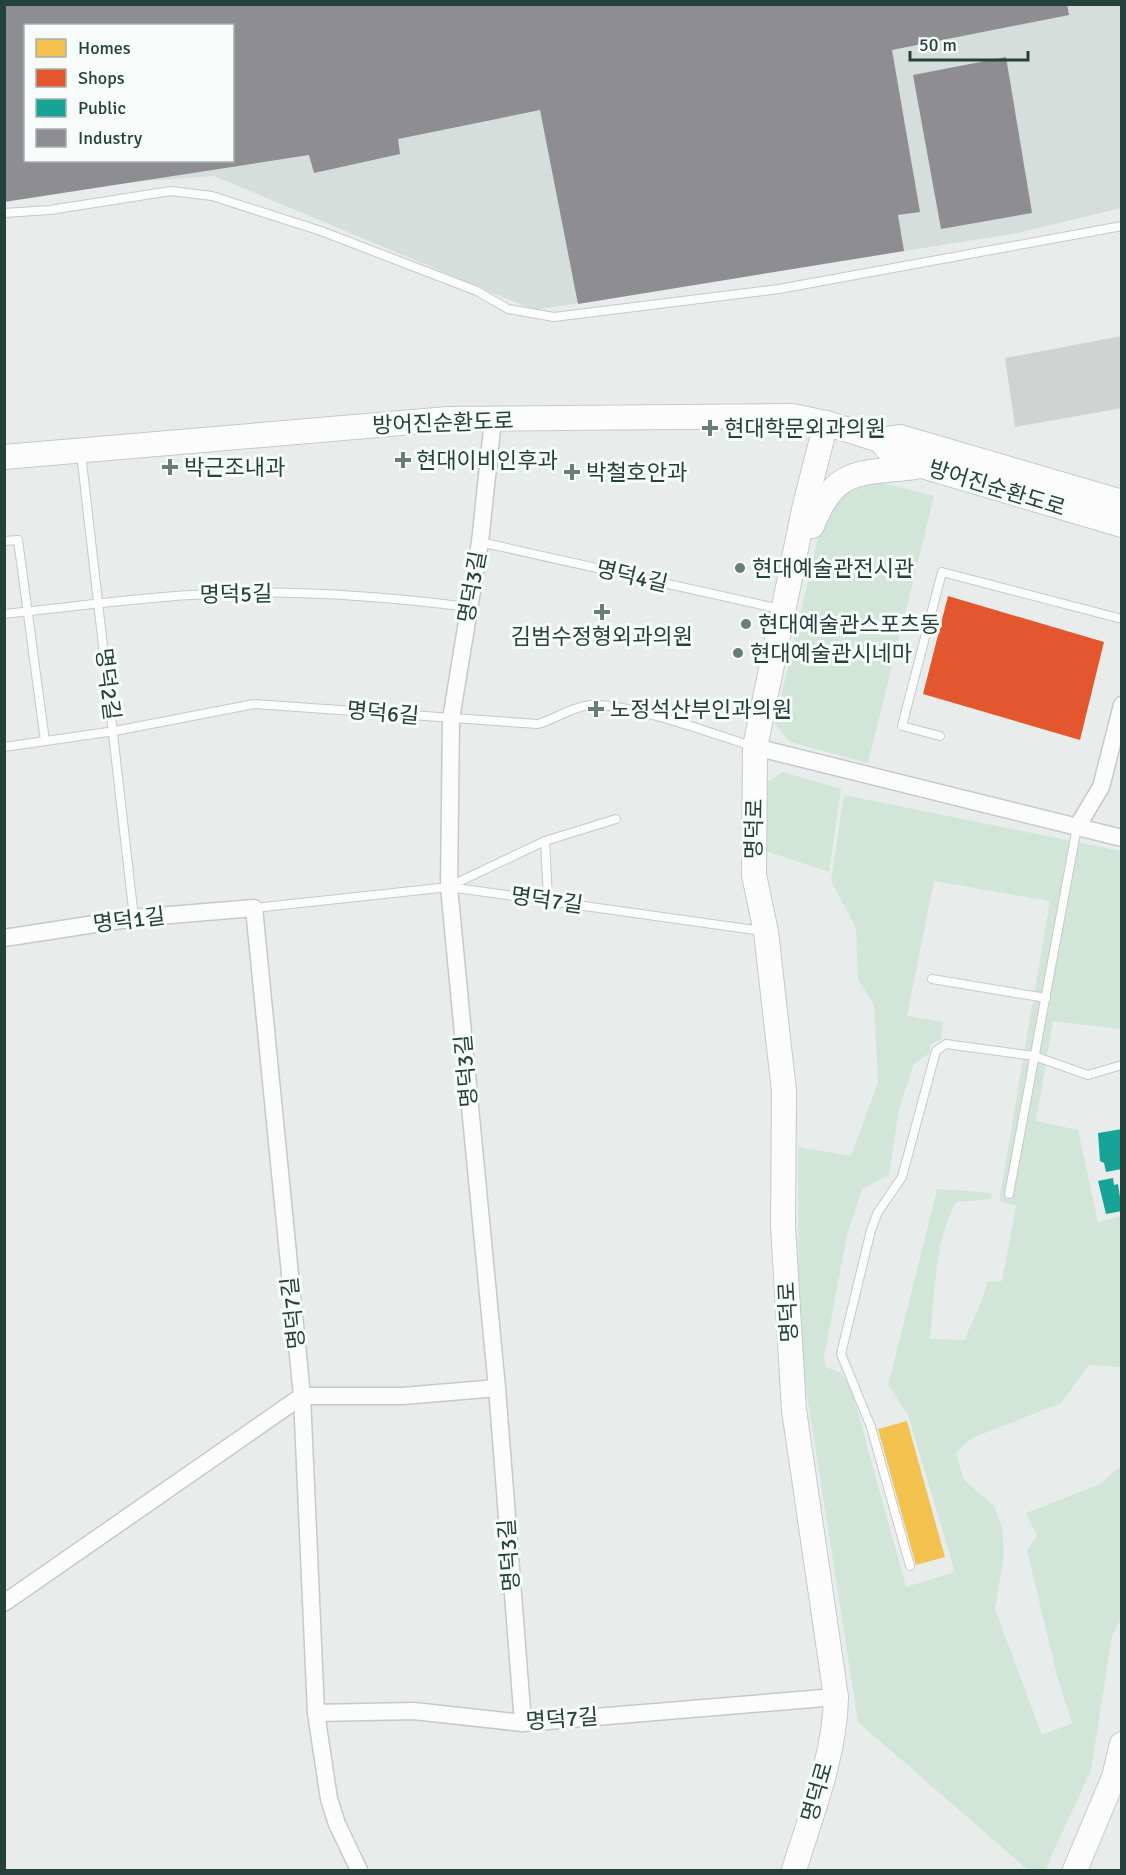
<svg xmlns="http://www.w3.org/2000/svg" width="1126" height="1875" viewBox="0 0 1126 1875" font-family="Signika,'Noto Sans KR',sans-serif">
  <rect width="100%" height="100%" fill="#e8edeb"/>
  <path fill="#d6dedb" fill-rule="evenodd" d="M5 5H1121V208L1018 233 534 310 214 176 5 191ZM26 26H232V160H26Z"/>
  <g fill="#d1e6d8" fill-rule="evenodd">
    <polygon points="878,482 934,496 868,763 790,742 775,724 826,503 856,484"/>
    <polygon points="783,772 841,789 829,872 760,849 760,787"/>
    <path d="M844 795 1121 851V1029L1053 1021 1036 1121 1078 1130 1098 1222 1121 1216V1367L1089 1365 1061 1403 972 1438 956 1453 964 1480 994 1506 1002 1527 1004 1553 995 1609 1042 1735 1072 1723 1057 1676 1027 1550 1037 1536 1026 1513 1100 1484 1121 1466V1619L1112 1636 1091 1770 1045 1870H1028L858 1722 799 1342 798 1147 851 1156 878 1082 874 1004 858 980 856 928 831 880ZM934 881 1050 901 999 1201 1016 1206 1002 1281 987 1282C984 1303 971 1319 965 1340L930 1339C935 1294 934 1242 956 1202L991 1199 992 1193 937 1189 888 1385 908 1415 955 1572 906 1587 852 1391 841 1373 826 1367 824 1357 847 1235 862 1189 889 1175 899 1109 914 1064 930 1053V1045L941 1039 943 1022 907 1016Z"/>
  </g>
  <polygon fill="#f2c14e" points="907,1421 945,1557 916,1565 878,1429"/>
  <polygon fill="#e4572e" points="948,596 1104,642 1080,740 923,694"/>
  <g fill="#17a398">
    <polygon points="1122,1129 1122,1169 1106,1172 1104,1163 1100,1161 1098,1133"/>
    <polygon points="1113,1178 1114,1185 1118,1184 1122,1211 1106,1214 1098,1181"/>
  </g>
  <g fill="#8d8d92" fill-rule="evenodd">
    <path d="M4 4H1067L1069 15 892 50 920 212 898 215 904 251 578 304 540 110 398 139 400 154 314 173 309 155 4 202ZM26 26H232V160H26Z"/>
    <polygon points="1006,57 1032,213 941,229 913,75"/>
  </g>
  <polygon fill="#cfd4d2" points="1122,336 1122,408 1015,427 1005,358"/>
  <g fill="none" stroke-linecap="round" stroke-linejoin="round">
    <defs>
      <g id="lane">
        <polyline points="4,213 50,210 171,191 212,196 321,231 477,291 508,309 554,317 779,289 1122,226"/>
        <polyline points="81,453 134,918"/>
        <polyline points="4,541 18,540 45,741"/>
        <polyline points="480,542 780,609"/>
        <path d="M4 614C73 607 140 597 208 594 295 589 382 596 468 607"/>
        <polyline points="940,736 902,726 942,572 1122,619"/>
        <path d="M4 747 115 731 254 704 538 724C556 719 571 707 590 705 632 703 709 733 752 746"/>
        <polyline points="545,841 548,899"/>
        <polyline points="450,886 545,841 616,819"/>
        <polyline points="254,908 449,887 762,931"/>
        <polyline points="932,979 1046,998"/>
        <polyline points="1009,1194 1077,827"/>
        <polyline points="910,1566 871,1427 841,1354 871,1230 878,1212 902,1177 936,1051 946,1044 1034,1056 1088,1075 1122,1065"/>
      </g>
      <g id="street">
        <polyline points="493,420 480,542 451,719 449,887 497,1388 523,1723"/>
        <polyline points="755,747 1122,838"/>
        <polyline points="1077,827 1101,787 1122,705"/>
        <polyline points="4,938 134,918 254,908 302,1396 316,1713 329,1799 337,1824 359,1870"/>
        <polyline points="4,1603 302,1396 403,1396 497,1388"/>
        <polyline points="316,1713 414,1711 523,1723 836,1697"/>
      </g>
      <g id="secondary">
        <polyline points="880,440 895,458 1122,525"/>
        <polyline points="4,457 448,419 792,416 826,423 880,440 900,437 1122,502"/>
        <path d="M812 526C835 467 858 474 915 467"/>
        <path d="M794 1870C811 1815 835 1756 836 1697L794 1410 783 1225 784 1091 766 932 754 875 755 747 805 505 826 423"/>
        <polyline points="1075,1870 1114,1777 1122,1744"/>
      </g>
    </defs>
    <use href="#lane" stroke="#c5cac8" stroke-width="10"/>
    <use href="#street" stroke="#c5cac8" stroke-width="19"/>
    <use href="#secondary" stroke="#c3cbc8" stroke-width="26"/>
    <use href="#lane" stroke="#fcfcfc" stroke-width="8"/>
    <use href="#street" stroke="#fcfcfc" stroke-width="16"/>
    <use href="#secondary" stroke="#fcfcfc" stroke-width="24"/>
  </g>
  <g fill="#697e78" stroke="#f7fbf9" stroke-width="2">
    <path d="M707 419h6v6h6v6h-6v6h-6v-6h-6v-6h6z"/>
    <path d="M400 451h6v6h6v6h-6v6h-6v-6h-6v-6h6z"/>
    <path d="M167 458h6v6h6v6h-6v6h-6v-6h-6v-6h6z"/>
    <path d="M569 463h6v6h6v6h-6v6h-6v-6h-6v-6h6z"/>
    <circle cx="740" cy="568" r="6"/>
    <path d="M599 603h6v6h6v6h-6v6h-6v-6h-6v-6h6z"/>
    <circle cx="746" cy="624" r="6"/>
    <circle cx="738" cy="653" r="6"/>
    <path d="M593 700h6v6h6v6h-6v6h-6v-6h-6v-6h6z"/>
  </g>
  <g text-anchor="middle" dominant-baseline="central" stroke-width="6" stroke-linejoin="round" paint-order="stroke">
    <g font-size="22" fill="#24423a" stroke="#f7fbf9">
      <text transform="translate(443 423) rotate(-2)">방어진순환도로</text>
      <text transform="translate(997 488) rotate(17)">방어진순환도로</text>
      <text transform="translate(632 576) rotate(13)">명덕4길</text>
      <text transform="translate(472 587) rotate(-80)">명덕3길</text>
      <text transform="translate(236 594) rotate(-1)">명덕5길</text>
      <text transform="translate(108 684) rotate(83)">명덕2길</text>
      <text transform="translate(383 713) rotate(5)">명덕6길</text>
      <text transform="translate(754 829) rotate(-89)">명덕로</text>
      <text transform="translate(547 900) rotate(8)">명덕7길</text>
      <text transform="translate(129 920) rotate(-7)">명덕1길</text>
      <text transform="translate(466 1071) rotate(-95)">명덕3길</text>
      <text transform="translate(788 1312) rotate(-93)">명덕로</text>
      <text transform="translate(293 1313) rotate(-96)">명덕7길</text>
      <text transform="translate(509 1555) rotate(-94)">명덕3길</text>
      <text transform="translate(562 1719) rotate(-4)">명덕7길</text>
      <text transform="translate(817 1792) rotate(-74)">명덕로</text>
    </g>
    <g font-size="22" fill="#24423a" stroke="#f7fbf9" text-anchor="start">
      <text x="724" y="428">현대학문외과의원</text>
      <text x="416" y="460">현대이비인후과</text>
      <text x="184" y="467">박근조내과</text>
      <text x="586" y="472">박철호안과</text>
      <text x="752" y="568">현대예술관전시관</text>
      <text x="758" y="624">현대예술관스포츠동</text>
      <text x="602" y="636" text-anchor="middle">김범수정형외과의원</text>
      <text x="750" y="653">현대예술관시네마</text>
      <text x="610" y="709">노정석산부인과의원</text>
    </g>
  </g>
  <rect width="1126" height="1875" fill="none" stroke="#24423a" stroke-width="12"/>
  <rect x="24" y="24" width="210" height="138" fill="#f7fbf9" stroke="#a3b1ad" stroke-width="1.5"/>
  <rect x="36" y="39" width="30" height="18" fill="#f2c14e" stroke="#a3b1ad" stroke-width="1.5"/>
  <text x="78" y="54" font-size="18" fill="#24423a">Homes</text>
  <rect x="36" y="69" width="30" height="18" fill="#e4572e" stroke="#a3b1ad" stroke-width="1.5"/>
  <text x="78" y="84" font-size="18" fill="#24423a">Shops</text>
  <rect x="36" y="99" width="30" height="18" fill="#17a398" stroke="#a3b1ad" stroke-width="1.5"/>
  <text x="78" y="114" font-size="18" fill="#24423a">Public</text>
  <rect x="36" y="129" width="30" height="18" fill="#8d8d92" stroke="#a3b1ad" stroke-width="1.5"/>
  <text x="78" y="144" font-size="18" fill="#24423a">Industry</text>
  <path d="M910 51v9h118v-9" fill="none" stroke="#24423a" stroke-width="3"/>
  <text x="919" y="51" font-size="18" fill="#24423a" stroke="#f7fbf9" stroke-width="4.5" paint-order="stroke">50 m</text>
</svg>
